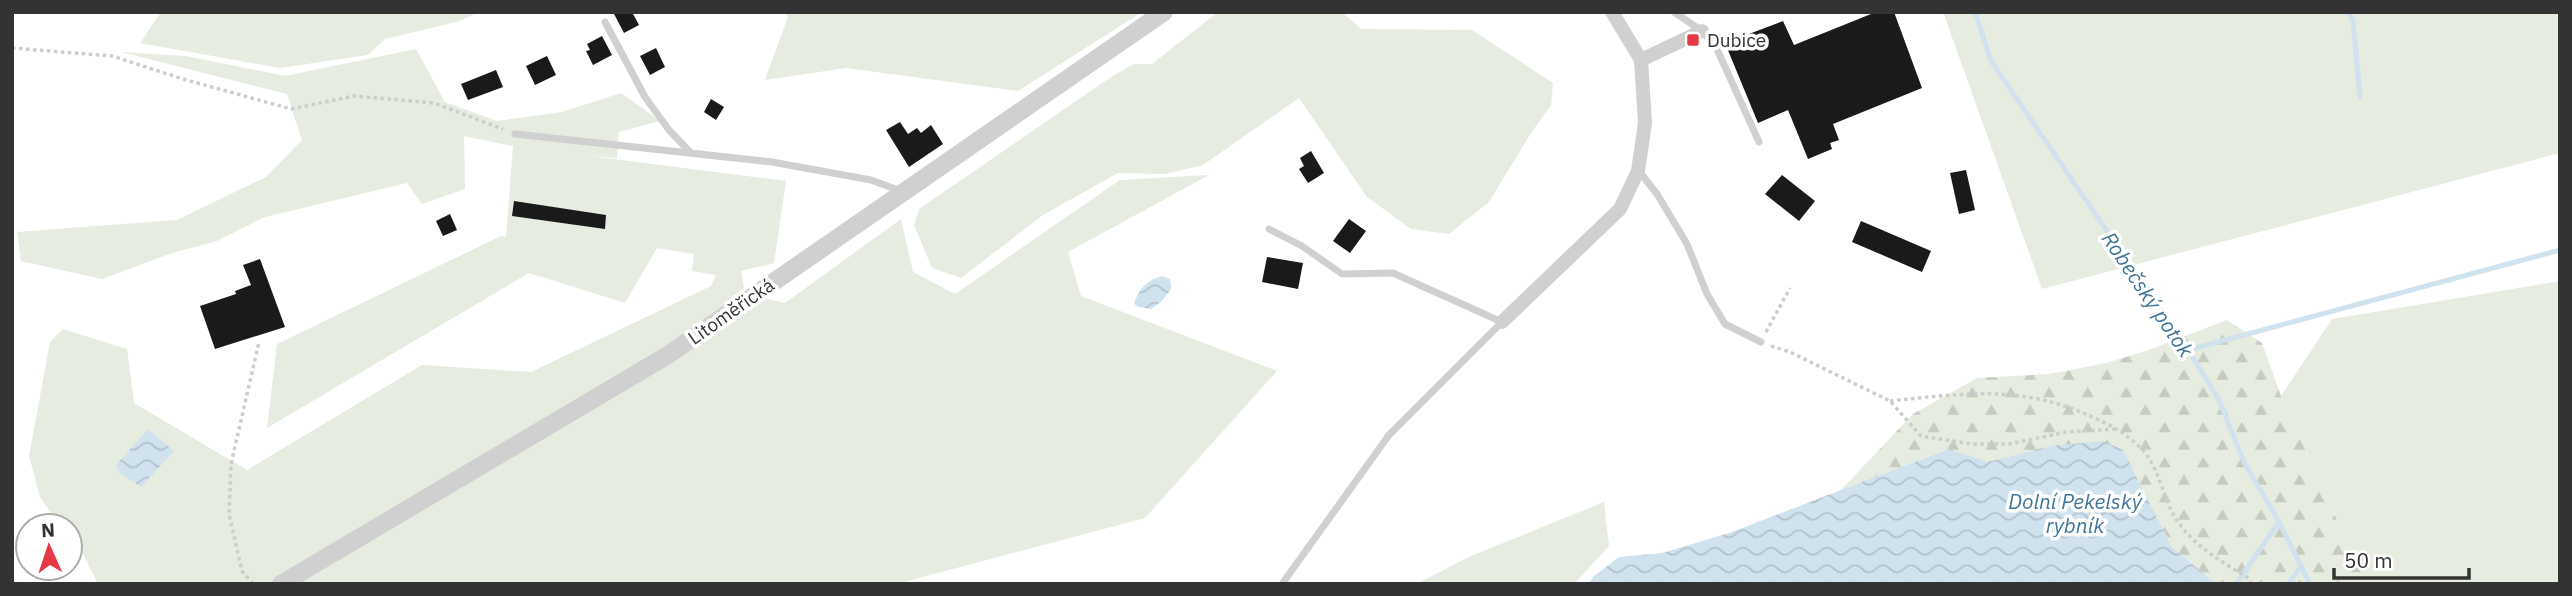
<svg xmlns="http://www.w3.org/2000/svg" width="2572" height="596" viewBox="0 0 2572 596" font-family="'IBM Plex Sans',sans-serif">
  <defs>
    <pattern id="forest-firs" width="22" height="20" patternUnits="userSpaceOnUse" patternTransform="scale(1.75)"><rect width="22" height="20" fill="#e6ecdf"/><path d="M5 1l3.5 6h-7zM16 11l3.5 6h-7z" fill="#c6cbc0"/></pattern>
    <pattern id="water-waves" width="16" height="10" patternUnits="userSpaceOnUse" patternTransform="scale(1.75)"><rect width="16" height="10" fill="#cfe2ee"/><path d="M0 5q4-4 8 0t8 0" fill="none" stroke="#b2c2cd"/></pattern>
  </defs>
  <rect width="100%" height="100%" fill="#fff"/>
  <g fill="#e6ecdf">
    <polygon points="161,12 479,12 460,21 385,39 368,55 280,68 140,43"/>
    <polygon points="785,12 1142,12 1018,91 846,68 765,80 788,17"/>
    <polygon points="1218,12 1342,12 1361,29 1472,30 1553,83 1551,105 1531,133 1489,202 1449,234 1411,229 1367,197 1299,98 1203,165 1165,174 1118,173 1043,215 961,278 932,268 914,225 919,209 1111,77 1134,64 1152,64"/>
    <polygon points="1943,12 2560,12 2560,153 2042,289"/>
    <polygon points="416,49 445,102 497,121 562,112 621,93 660,121 619,132 617,158 590,156 786,181 774,263 741,271 744,288 739,292 785,303 901,219 913,272 955,294 1120,180 1209,175 1068,252 1081,296 1277,371 1145,518 896,584 98,584 83,554 70,538 70,526 60,526 40,497 29,456 50,342 63,329 127,349 134,403 247,470 422,365 531,372 711,286 716,275 692,271 694,254 657,248 625,303 529,273 267,428 277,344 501,236 506,237 513,146 464,136 465,189 422,204 407,183 265,217 217,241 172,253 102,279 21,261 17,232 177,220 266,177 302,140 287,94 121,52 186,56 285,76"/>
    <polygon points="2560,281 2560,584 2366,584 2281,396 2332,319"/>
    <polygon points="1604,502 1609,546 1574,584 1416,584 1471,556"/>
  </g>
  <polygon fill="url(#forest-firs)" points="2227,320 2262,343 2281,396 2366,584 2216,584 2172,547 2123,450 2050,446 1988,463 1947,449 1840,491 1913,414 1977,378 2050,374 2106,363 2146,351"/>
  <g fill="url(#water-waves)">
    <path d="M1162 276 1170 279 1171 289 1161 302 1151 309 1139 307 1134 304C1139 288 1147 280 1162 276Z"/>
    <polygon points="148,429 174,451 141,487 119,472 116,465"/>
    <polygon points="2103,441 2123,450 2172,547 2216,584 1589,584 1593,577 1619,557 1662,553 1729,533 1948,449 1988,462 2050,446"/>
  </g>
  <g fill="none" stroke-linecap="round" stroke-linejoin="round">
    <g stroke="#cfe2ee" stroke-width="5">
      <polyline points="1975,12 1991,61 2188,350 2219,400 2244,462 2279,522 2310,584"/>
      <polyline points="2348,12 2353,20 2360,97"/>
      <polyline points="2188,350 2560,250"/>
      <polyline points="2236,584 2279,522"/>
      <polyline points="2288,584 2301,566"/>
    </g>
  </g>
  <g fill="#1a1a1a">
    <polygon points="613,12 632,12 639,25 624,33"/>
    <polygon points="1876,12 1894,12 1922,88 1833,124 1839,140 1830,143 1832,149 1808,159 1788,110 1758,123 1725,43 1783,21 1794,45"/>
    <polygon points="602,36 612,55 593,65 586,51 590,50 587,44"/>
    <polygon points="656,48 665,67 650,75 640,56"/>
    <polygon points="547,56 556,75 535,85 526,66"/>
    <polygon points="496,70 503,87 468,100 461,84"/>
    <polygon points="711,99 724,107 716,120 704,112"/>
    <polygon points="900,122 908,134 917,128 921,133 931,125 943,144 909,167 886,130"/>
    <polygon points="1311,151 1324,173 1308,183 1299,169 1304,166 1300,158"/>
    <polygon points="1966,170 1975,210 1959,214 1950,173"/>
    <polygon points="1782,175 1815,201 1799,221 1765,194"/>
    <polygon points="514,201 606,215 605,229 512,216"/>
    <polygon points="450,214 457,230 443,236 436,221"/>
    <polygon points="1349,219 1366,231 1350,253 1333,241"/>
    <polygon points="1861,221 1931,251 1922,272 1852,242"/>
    <polygon points="1267,257 1303,263 1298,289 1262,282"/>
    <polygon points="260,259 285,327 215,349 200,306 236,294 235,291 251,285 243,265"/>
  </g>
  <g fill="none" stroke-linecap="round" stroke-linejoin="round">
    <g stroke="#cdcdcd" stroke-width="3.5" stroke-dasharray="3.5 3.5" stroke-linecap="butt">
      <polyline points="12,48 112,56 183,79 291,109 354,96 434,103 503,129"/>
      <polyline points="1766,332 1790,288"/>
      <polyline points="1771,346 1790,352 1890,401 1921,436 1972,444 2009,444 2066,432 2118,429"/>
      <path d="M1890 401C1967 393 2025 384 2099 420 2116 428 2134 439 2146 454 2158 470 2163 494 2172 512 2188 543 2221 561 2248 578L2251 584"/>
      <polyline points="253,584 242,571 229,514 231,464 259,342"/>
    </g>
    <g stroke="#d0d0d0" stroke-width="7">
      <polyline points="1674,12 1702,31 1716,47 1759,142"/>
      <polyline points="605,22 645,97 669,130 691,153"/>
      <polyline points="515,134 772,162 871,180 901,191"/>
      <polyline points="1639,171 1657,194 1687,244 1707,294 1725,324 1761,342"/>
      <polyline points="1269,229 1302,246 1342,274 1393,273 1502,322 1389,435 1282,584"/>
    </g>
    <g stroke="#d0d0d0" stroke-width="14">
      <polyline points="1641,60 1702,31"/>
      <polyline points="1502,322 1620,209 1638,171 1645,123 1641,60 1612,12"/>
    </g>
    <polyline stroke="#d0d0d0" stroke-width="18" points="281,584 668,355 1164,12"/>
  </g>
  <rect fill="#e63946" stroke="#fff" stroke-width="2.5" x="1686" y="33" width="14" height="14" rx="3.5"/>
  <g text-anchor="middle" dominant-baseline="central" stroke-width="7" stroke-linejoin="round" paint-order="stroke">
    <g font-size="19" fill="#333" stroke="#fff" text-anchor="start">
      <text x="1707" y="40">Dubice</text>
    </g>
    <g font-size="19" fill="#333" stroke="#fff">
      <text transform="translate(731 311) rotate(-35)">Litoměřická</text>
    </g>
    <g font-size="21" font-style="italic" fill="#3f7597" stroke="#fff">
      <text transform="translate(2148 294) rotate(56)">Robečský potok</text>
      <text x="2075" y="501">Dolní Pekelský<tspan x="2075" dy="24">rybník</tspan></text>
    </g>
  </g>
  <rect width="2572" height="596" fill="none" stroke="#333333" stroke-width="28"/>
  <g transform="translate(49 547) rotate(357)"><circle r="33" fill="#ffffff" stroke="#adadad" stroke-width="2"/>
  <path d="M0-5L12 26L0 18L-12 26Z" fill="#e63946"/>
  <text y="-10" font-size="19" font-weight="bold" text-anchor="middle" fill="#333333">N</text>
  </g>
  <path d="M2334 568v10h135v-10" fill="none" stroke="#333333" stroke-width="3.5"/>
  <text x="2344" y="568" font-size="21" fill="#333333" stroke="#ffffff" stroke-width="5" paint-order="stroke">50 m</text>
</svg>
